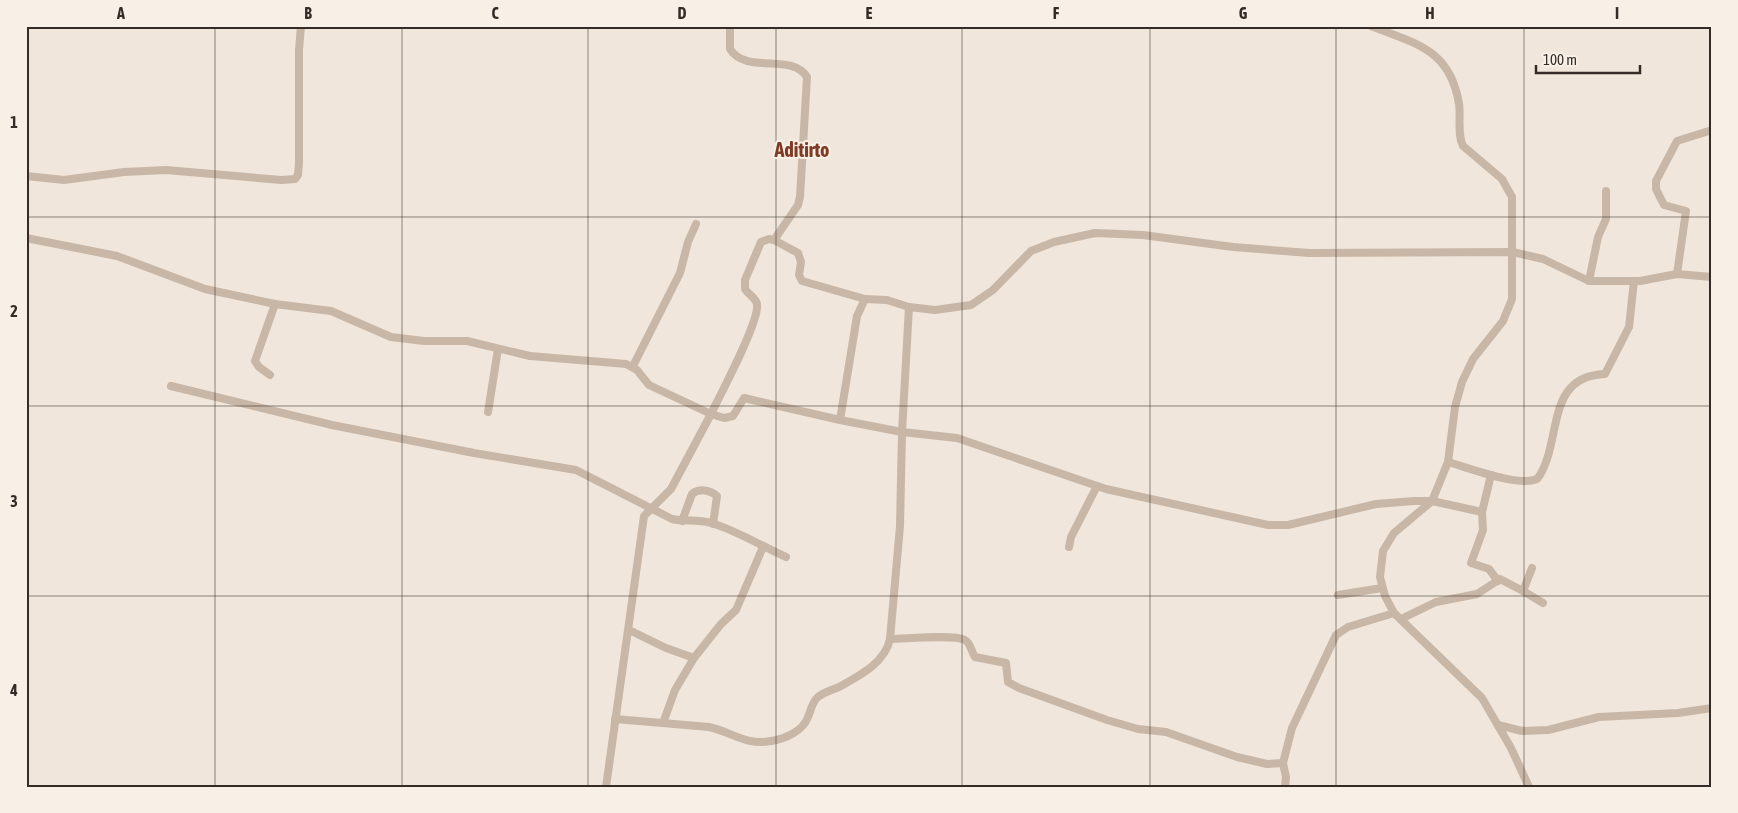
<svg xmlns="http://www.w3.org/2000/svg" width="1738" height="813" viewBox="0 0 1738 813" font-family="'Asap Condensed',sans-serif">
  <rect width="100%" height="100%" fill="#f0e6db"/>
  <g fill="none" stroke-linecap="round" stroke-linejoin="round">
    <g stroke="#c8b7a7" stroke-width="8">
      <path d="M730 26V49C746 75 792 52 807 77L800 197 798 205 774 240 798 253 801 262 799 275 802 281 865 299"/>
      <path d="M1371 26C1416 44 1450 49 1459 104 1461 118 1457 134 1463 146L1502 179 1512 197V299L1503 321 1473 359 1462 382 1455 407 1448 462 1432 501 1394 533 1383 551 1380 577 1385 596 1394 613 1482 698 1511 748 1529 787"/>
      <polyline points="26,176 64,180 124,172 166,170 281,180 295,179 298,175 299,162 299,50 301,26"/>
      <polyline points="26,238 117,256 205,289 275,304 331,311 391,337 424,341 467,341 530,356 626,364 637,370 649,385 711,414 671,489 644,516 606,787"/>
      <path d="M774 240 769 239 761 242 745 280V289C748 294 756 298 757 304 760 321 720 395 711 414L724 418 733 416 744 398 840 420 857 316 865 299 887 300 909 307 935 310 971 305 993 290 1031 251 1054 242 1095 233 1143 235 1233 247 1309 253 1513 252 1543 259 1589 281H1640L1677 274 1712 277"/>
      <polyline points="1677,274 1686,211 1664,205 1656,189 1656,181 1677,141 1712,130"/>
      <polyline points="1589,281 1598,237 1606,219 1606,191"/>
      <polyline points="909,307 902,432 957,438 1106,489 1268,525 1288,525 1376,504 1414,501 1432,501 1482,512"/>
      <polyline points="633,366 680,273 688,242 696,224"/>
      <polyline points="270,375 259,367 255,361 275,304"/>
      <path d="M171 386 332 425 474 453 576 470 672 519C684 522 697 519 711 523 736 530 761 546 786 557"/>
      <polyline points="488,412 498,349"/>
      <path d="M1448 462C1466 467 1524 489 1538 478 1563 442 1544 376 1605 374L1629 327 1634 281"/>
      <polyline points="1491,475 1482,512 1483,530 1471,563 1489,569 1498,581"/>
      <path d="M682 521 692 494C699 488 710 490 717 496L713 524"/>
      <polyline points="1069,547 1071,537 1097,486"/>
      <polyline points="1523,591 1543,603"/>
      <polyline points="1338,595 1382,588"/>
      <polyline points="1401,619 1436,602 1477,594 1500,579 1523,591 1532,568"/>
      <polyline points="629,630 666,648 694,658 721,624 736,610 763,547"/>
      <path d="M890 639C905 639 953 634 965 640 971 643 971 652 975 657L1006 663 1008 682 1019 688 1107 720 1138 729 1166 732 1237 757 1267 764 1283 763 1292 728 1336 635 1348 627 1394 613"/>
      <path d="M615 719 709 727C732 732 746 746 771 741 785 739 803 731 808 717 811 710 812 702 818 697 824 692 832 690 839 687 859 676 885 663 890 639L900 526 902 432 840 420"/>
      <polyline points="663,723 675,690 694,658"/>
      <polyline points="1498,725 1522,731 1548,730 1599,717 1678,713 1712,708"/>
      <polyline points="1283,763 1286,777 1285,787"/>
    </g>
  </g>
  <path fill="none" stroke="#352c27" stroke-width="1" stroke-opacity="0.55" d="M215 26V787M402 26V787M588 26V787M776 26V787M962 26V787M1150 26V787M1336 26V787M1524 26V787M26 217H1712M26 406H1712M26 596H1712"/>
  <g text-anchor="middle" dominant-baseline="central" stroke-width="4" stroke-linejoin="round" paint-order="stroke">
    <g font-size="20" font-weight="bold" fill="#803b24" stroke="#f8f0e7">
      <text x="802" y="149">Aditirto</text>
    </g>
  </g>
  <rect width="1738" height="813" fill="none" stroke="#f8f0e7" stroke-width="55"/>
  <path d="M1536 65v8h104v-8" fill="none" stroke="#352c27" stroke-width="2.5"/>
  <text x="1543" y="65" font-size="15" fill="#352c27" stroke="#f8f0e7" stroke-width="4" paint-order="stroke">100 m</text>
  <rect x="28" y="28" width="1682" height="758" fill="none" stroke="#352c27" stroke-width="2"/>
  <g font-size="16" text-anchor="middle" font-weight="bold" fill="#352c27">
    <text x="121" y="19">A</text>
    <text x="308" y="19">B</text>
    <text x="495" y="19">C</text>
    <text x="682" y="19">D</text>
    <text x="869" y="19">E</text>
    <text x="1056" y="19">F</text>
    <text x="1243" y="19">G</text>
    <text x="1430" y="19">H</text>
    <text x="1617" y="19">I</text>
    <text x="14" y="128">1</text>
    <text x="14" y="317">2</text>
    <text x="14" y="507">3</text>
    <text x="14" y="696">4</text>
  </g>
</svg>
